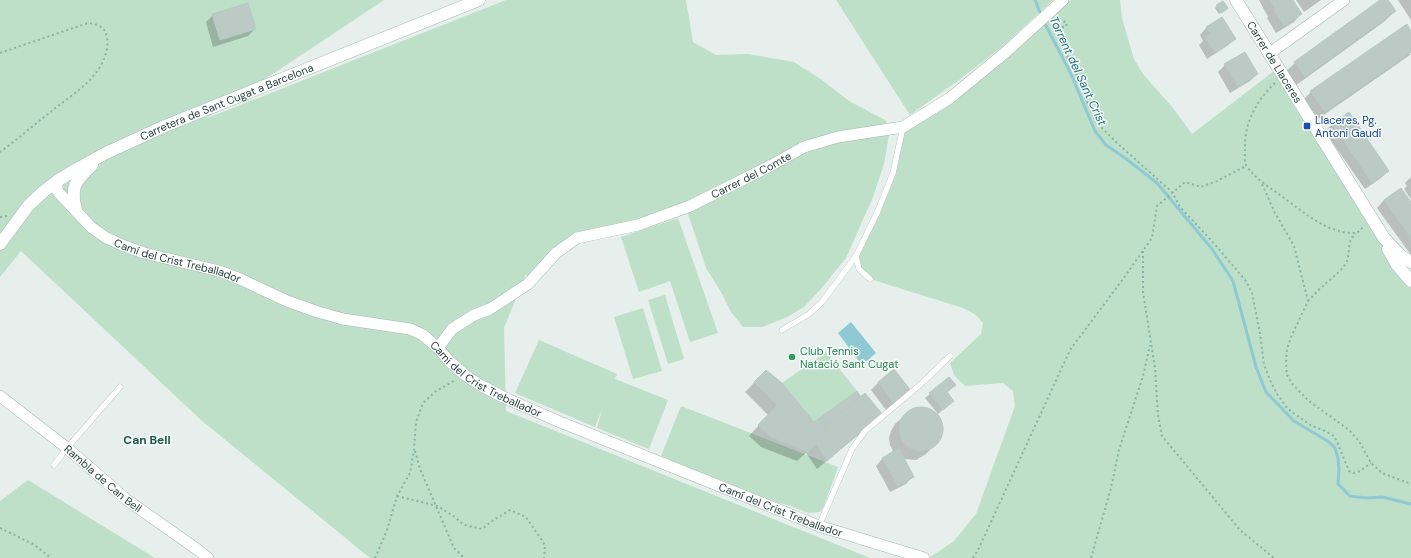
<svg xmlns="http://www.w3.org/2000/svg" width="1411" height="558" viewBox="0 0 1411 558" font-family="'DM Sans',sans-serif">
  <rect width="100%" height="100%" fill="#e6efeb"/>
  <g fill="#bfe0c8">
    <polygon points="0,0 384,0 205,119 506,0 686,0 693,42 716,55 748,54 794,62 822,80 849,101 885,120 890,129 884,164 873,197 846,258 820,290 804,307 787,317 762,327 743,327 731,312 721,292 706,268 686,208 577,238 528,284 526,274 504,328 506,411 870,558 370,558 201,420 21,251 0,277"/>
    <polygon points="836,0 1053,0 1003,46 959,80 910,115"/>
    <polygon points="1061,0 1120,0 1122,18 1134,59 1143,74 1173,108 1192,134 1278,68 1405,282 1411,288 1411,558 929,558 954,541 976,514 1015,406 1013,391 1003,383 965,386 954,375 950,363 981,334 983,323 976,315 963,308 870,279 859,269 856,256 893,173 903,127 950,98"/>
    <polygon points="678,218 718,333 690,342 670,281 639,292 621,237"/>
    <polygon points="665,295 684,359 668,364 648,300"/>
    <polygon points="643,308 662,371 633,379 614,317"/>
    <polygon points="539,340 617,374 615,379 668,400 649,449 597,428 603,407 595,427 515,393"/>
    <polygon points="826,352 857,391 814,422 782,383"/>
    <polygon points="681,406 838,467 824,506 820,512 808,513 791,506 764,499 661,456"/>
    <polygon points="28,480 155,558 0,558 0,501"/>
  </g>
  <polygon fill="#8ec9d4" points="851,322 876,353 862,365 838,333"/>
  <g fill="#0003">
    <polygon points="1259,0 1292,0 1301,14 1294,22 1276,33 1267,18 1268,17"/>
    <polygon points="1296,0 1321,0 1304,12"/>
    <polygon points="1382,0 1387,0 1395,11 1385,21 1295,86 1285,72 1295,63"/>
    <polygon points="1398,0 1411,0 1411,20"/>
    <polygon points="1217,6 1225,10 1219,14 1215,8"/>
    <polygon points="213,15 255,29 248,36 213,47 206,22"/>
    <polygon points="1207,27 1235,39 1227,46 1207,59 1199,45 1203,41 1200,35"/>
    <polygon points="1411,32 1410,55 1315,121 1301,102 1311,92"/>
    <polygon points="1225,65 1257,74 1250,81 1230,93 1218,72"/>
    <polygon points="1332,124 1388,171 1381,178 1365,189 1325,132"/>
    <polygon points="1411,177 1411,199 1404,189 1407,186 1405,183"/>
    <polygon points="1400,189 1411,204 1411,255 1377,208 1384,200"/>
    <polygon points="766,371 814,423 874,422 817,469 806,453 797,461 761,447 749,436 768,415 745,392"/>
    <polygon points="894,371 909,391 886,410 871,390 878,383"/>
    <polygon points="946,392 948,405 938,414 925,398 930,394"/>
    <polygon points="920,407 927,408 938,414 941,419 943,431 941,438 926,454 916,460 904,459 913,476 906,484 890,492 876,466 883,458 894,453 890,445 889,438 891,431 895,424 912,409"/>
  </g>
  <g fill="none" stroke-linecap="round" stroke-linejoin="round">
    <g stroke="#8ec9d4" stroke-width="3">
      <polyline points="1035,0 1042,17"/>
      <polyline points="1044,22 1071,74 1095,131 1106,145 1125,158 1157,183 1212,249 1233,281 1256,367 1266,392 1294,421 1329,442 1335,448 1338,458 1339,469 1338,484 1350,496 1367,498 1382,497 1411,504"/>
    </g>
  </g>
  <g fill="#bbcac4" stroke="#b8c9c2">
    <polygon points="1270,0 1293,0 1302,14 1284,26 1274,10 1275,9"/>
    <polygon points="1380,0 1388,0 1396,11 1305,77 1294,62"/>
    <polygon points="1223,1 1228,8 1222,13 1216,5"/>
    <polygon points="248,3 256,29 220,40 212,14"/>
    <polygon points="1222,17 1236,39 1215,53 1205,37 1211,34 1206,27"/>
    <polygon points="1407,24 1411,31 1411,52 1325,112 1310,91"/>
    <polygon points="1245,52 1258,74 1238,87 1224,64"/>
    <polygon points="1349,112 1389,171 1372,183 1332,124"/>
    <polygon points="1401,188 1411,202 1411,238 1384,200"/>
    <polygon points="894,369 911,391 894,404 878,382"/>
    <polygon points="766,370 782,383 814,422 857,391 861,397 823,427 841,448 827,461 816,444 808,452 771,437 758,425 777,405 754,382"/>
    <polygon points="949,377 956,385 947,392 954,401 943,410 929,393"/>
    <polygon points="865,393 883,415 841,448 823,427"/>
    <circle cx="921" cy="429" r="22"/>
    <polygon points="899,448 914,477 898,486 882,458"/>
  </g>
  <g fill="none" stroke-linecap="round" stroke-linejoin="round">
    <defs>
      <g id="service">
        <polyline points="870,279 859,269 856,256 877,213 893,173 903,127"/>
        <polyline points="782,330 809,314 822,302 856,256"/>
        <polyline points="54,465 67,448 120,387"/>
        <polyline points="819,526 852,449 865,431 921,384 950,356"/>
      </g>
      <g id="minor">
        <polyline points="1270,53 1344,0"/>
        <path id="s1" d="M57 181V190L60 194 91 227 105 237 122 245 144 253 219 271 240 279 287 301 318 312 343 319 410 329 423 335 438 348 449 361 465 375 480 385 503 397 560 422 819 526 924 558"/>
        <path id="s2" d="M438 348 452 329 474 315 490 309 528 284 556 253 577 238 638 225 690 206 770 166 804 147 838 137 903 127 950 98 1007 51 1063 0"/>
        <path id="s3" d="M0 396 67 448 127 500 198 550 208 558"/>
      </g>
      <g id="secondary">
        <path id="s4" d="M1236 0 1384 238 1401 256 1411 262"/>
        <path d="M76 210C70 186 75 182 92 165"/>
        <path id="s5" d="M0 244 28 206 44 191 57 181 77 169 106 153 165 126 479 0"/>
        <polyline points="1388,249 1397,265 1411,281"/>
      </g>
    </defs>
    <use href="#service" stroke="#a8b8b2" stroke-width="6"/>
    <use href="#minor" stroke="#a8b8b2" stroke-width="12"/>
    <use href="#secondary" stroke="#a4bbb3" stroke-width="13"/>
    <g stroke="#86b3a5" stroke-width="2" stroke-dasharray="2 3" stroke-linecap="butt">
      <polyline points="1059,19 1067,23 1066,27 1060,27 1058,33 1060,42 1075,71 1090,109 1097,123 1117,143 1172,192 1180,207 1211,240 1246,281 1252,293 1260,333 1264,365 1271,382 1277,394 1287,408 1296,415 1312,426 1323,430 1334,436 1338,444 1349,471 1354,473 1360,471 1371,463"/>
      <path d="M0 53 88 23C97 24 106 27 107 38 109 47 105 58 100 67 89 85 69 97 53 110 35 124 18 139 0 152"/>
      <path d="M1275 83C1256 101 1244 123 1245 150 1245 155 1244 163 1247 167 1258 181 1271 188 1284 198 1302 211 1318 225 1339 231 1344 233 1351 233 1357 233L1364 226"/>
      <polyline points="1262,184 1275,213 1294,246 1308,301 1291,337 1287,349 1286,363 1287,375 1293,385 1309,401 1349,430 1359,441 1371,463 1382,473 1411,484"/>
      <polyline points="0,217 7,216"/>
      <polyline points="1143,251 1143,292 1155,368 1158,415 1162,436 1240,530 1274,558"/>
      <path d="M1308 301C1313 296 1318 290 1324 285 1331 278 1341 272 1346 263 1351 254 1346 240 1356 234"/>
      <polyline points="415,451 420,469 454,548 464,558"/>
      <polyline points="397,496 437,506 452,515 464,525 482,529 492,521 510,510 526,517 545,545 544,558"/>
      <polyline points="0,528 33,544 51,558"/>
      <polyline points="375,558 387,530 397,496 410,473 414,450 416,422 423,403 436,391 456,380"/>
      <polyline points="973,558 979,548 1070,350 1123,279 1152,238 1157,206 1185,182 1201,187 1217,181 1246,166"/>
      <polyline points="1091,558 1111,488 1119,450 1143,376 1150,345"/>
    </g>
    <use href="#service" stroke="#fff" stroke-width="5.5"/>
    <use href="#minor" stroke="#fff" stroke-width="11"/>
    <use href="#secondary" stroke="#fff" stroke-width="12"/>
  </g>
  <rect fill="#1a4fb4" stroke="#f7fbf9" stroke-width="1.5" x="1303" y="122" width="8" height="8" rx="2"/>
  <circle fill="#2e9e5b" stroke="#f7fbf9" stroke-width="1.5" cx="792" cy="357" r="4"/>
  <g text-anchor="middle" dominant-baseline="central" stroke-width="3" stroke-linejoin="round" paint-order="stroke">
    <g font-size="11" fill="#24423a" stroke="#f7fbf9">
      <text stroke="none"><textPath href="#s4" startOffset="73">Carrer de Llaceres</textPath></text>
      <text stroke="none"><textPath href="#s5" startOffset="273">Carretera de Sant Cugat a Barcelona</textPath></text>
      <text stroke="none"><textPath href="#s2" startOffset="366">Carrer del Comte</textPath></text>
      <text stroke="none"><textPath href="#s1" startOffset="153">Camí del Crist Treballador</textPath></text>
      <text stroke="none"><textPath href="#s1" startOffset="489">Camí del Crist Treballador</textPath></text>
      <text stroke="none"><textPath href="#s3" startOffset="132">Rambla de Can Bell</textPath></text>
      <text stroke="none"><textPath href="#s1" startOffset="813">Camí del Crist Treballador</textPath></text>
    </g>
    <g font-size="11" fill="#164399" stroke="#f7fbf9" text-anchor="start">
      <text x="1315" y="120">Llaceres, Pg.<tspan x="1315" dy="13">Antoni Gaudí</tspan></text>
    </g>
    <g font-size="11" fill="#27864d" stroke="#f7fbf9" text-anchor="start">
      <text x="800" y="351">Club Tennis<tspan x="800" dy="13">Natació Sant Cugat</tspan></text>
    </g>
    <g font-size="12" font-style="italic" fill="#1c6f80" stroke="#f7fbf9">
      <text transform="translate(1078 71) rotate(65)">Torrent del Sant Crist</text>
    </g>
    <g font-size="12" font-weight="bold" fill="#1f5548" stroke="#f7fbf9">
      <text x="147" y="440">Can Bell</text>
    </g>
  </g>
</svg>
